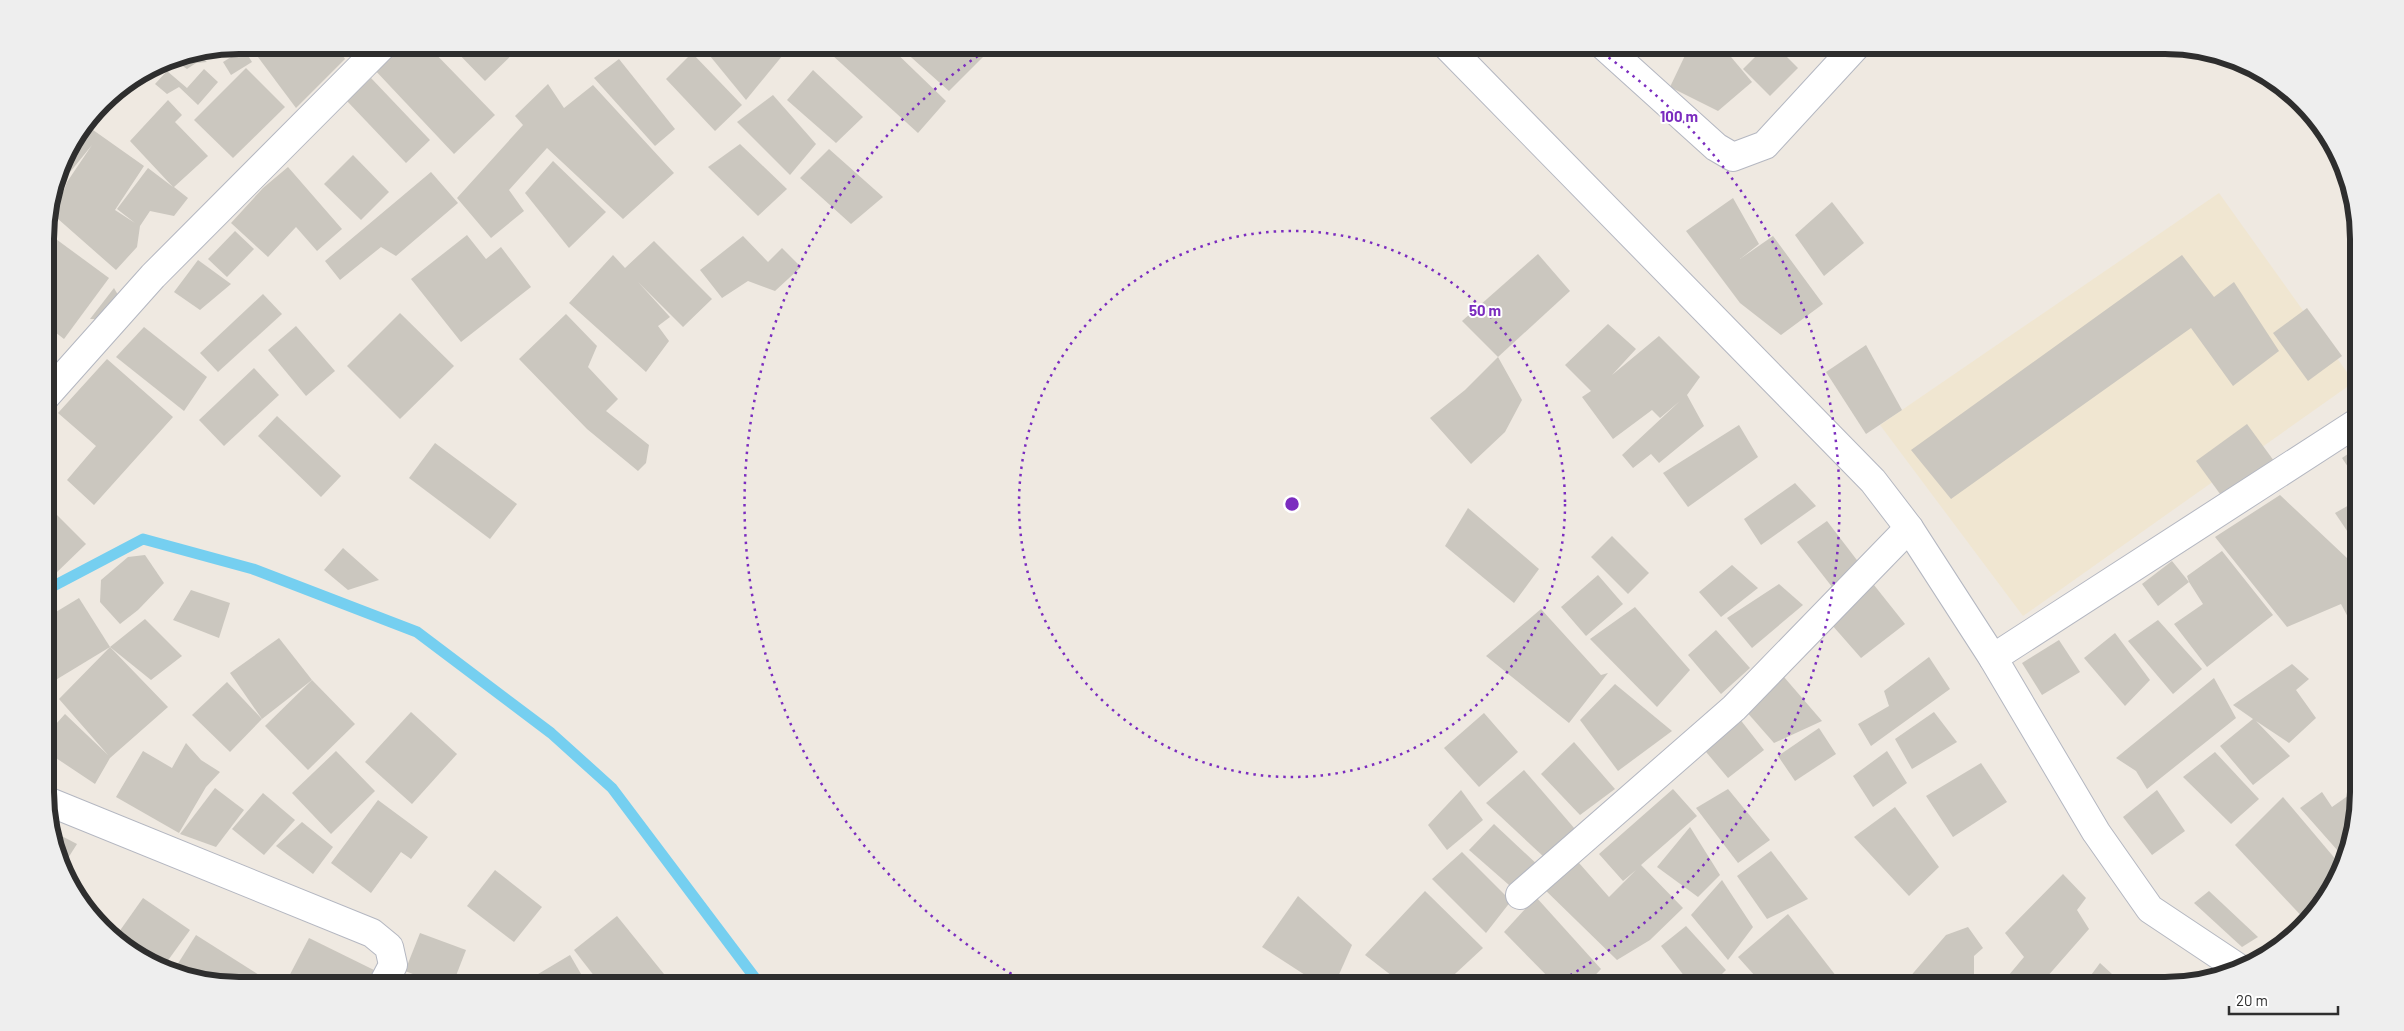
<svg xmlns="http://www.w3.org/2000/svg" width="2404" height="1031" viewBox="0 0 2404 1031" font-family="Barlow,sans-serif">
  <rect width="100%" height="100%" fill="#efe9e1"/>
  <polygon fill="#f0e6d1" points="2219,193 2354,382 2023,616 1880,425"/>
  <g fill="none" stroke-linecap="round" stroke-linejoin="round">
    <polyline stroke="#75cff0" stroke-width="11" points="46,590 143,539 253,569 417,632 551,733 612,788 761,986"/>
  </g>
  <g fill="#cbc7bf">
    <polygon points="249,45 336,45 345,59 296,108"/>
    <polygon points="398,45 427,45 495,115 454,154 373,68"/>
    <polygon points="450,45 522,45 485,81"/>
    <polygon points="701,45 782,45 787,50 746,100"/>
    <polygon points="821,45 888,45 946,101 918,133"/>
    <polygon points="908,45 947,45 950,47 953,45 986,45 990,50 949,91 903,50"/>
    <polygon points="1690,45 1721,45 1752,82 1718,111 1670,87"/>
    <polygon points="1767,45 1775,45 1798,68 1770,96 1743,69"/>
    <polygon points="244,49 252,62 231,75 223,62"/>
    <polygon points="692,53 742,105 715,131 666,79"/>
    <polygon points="192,54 195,54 207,62 196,63 187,69 171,58"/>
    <polygon points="619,59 675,129 655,146 594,78"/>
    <polygon points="246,68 285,107 233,158 194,120"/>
    <polygon points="204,69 218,82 198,105 179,87 167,94 155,84 167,71 187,88"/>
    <polygon points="813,70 863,117 836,143 787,100"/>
    <polygon points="371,78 430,140 406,163 347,101"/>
    <polygon points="548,84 564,108 593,85 674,173 623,219 547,148 509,190 524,211 491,238 457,198 523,125 515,116"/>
    <polygon points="773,95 816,144 790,175 737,122"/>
    <polygon points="168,100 182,115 175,122 208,156 174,187 188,198 174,216 150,211 140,226 137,247 116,270 49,211 52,203 61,198 67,182 92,145 62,182 58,179 65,153 86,125 144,166 115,210 135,223 117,209 148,168 173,187 130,141"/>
    <polygon points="740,144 787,189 758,216 708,167"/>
    <polygon points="829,149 883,197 851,224 800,178"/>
    <polygon points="353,155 389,192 361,220 324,184"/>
    <polygon points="553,161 606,212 569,248 525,193"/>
    <polygon points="288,167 342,229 317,251 296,227 268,257 231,223 263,188"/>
    <polygon points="431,172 458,203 396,256 381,247 340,280 325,261"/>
    <polygon points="1733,198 1759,244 1740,259 1773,236 1823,304 1781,335 1740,303 1686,231"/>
    <polygon points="1832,202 1864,243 1824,276 1795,235"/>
    <polygon points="45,231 109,278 64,339 46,325"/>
    <polygon points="235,231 254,249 227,277 208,259"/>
    <polygon points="467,235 486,259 501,247 531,287 461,342 411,279"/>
    <polygon points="743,236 768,262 782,248 801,267 775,291 748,281 722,298 700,270"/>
    <polygon points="654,241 712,299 683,327 638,282 670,317 658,326 669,341 646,372 569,303 613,255 625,268"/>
    <polygon points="1538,254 1570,291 1498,357 1462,321"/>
    <polygon points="2182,255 2214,297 2234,282 2279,351 2233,386 2191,328 1951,499 1911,450"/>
    <polygon points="198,260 231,284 200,310 174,292"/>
    <polygon points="114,288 118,295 99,319 90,319"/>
    <polygon points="263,294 282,314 218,372 200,353"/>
    <polygon points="2307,308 2342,356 2308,381 2273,333"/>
    <polygon points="400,313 454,366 400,419 347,366"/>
    <polygon points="566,314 597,346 588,367 618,399 606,411 649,445 646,463 638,471 587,429 519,359"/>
    <polygon points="1608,324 1636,349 1612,375 1659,336 1700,377 1687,395 1704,426 1659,463 1651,454 1633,468 1622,455 1680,401 1660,418 1652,410 1613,439 1582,397 1591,391 1565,365"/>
    <polygon points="296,326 335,371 306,396 268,350"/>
    <polygon points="144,327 207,377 184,411 116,357"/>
    <polygon points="46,334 56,341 46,356"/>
    <polygon points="1866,345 1902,410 1866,434 1826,372"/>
    <polygon points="1498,357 1522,400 1505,432 1471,464 1430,418 1465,390"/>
    <polygon points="107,359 173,417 94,505 67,480 96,446 58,413"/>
    <polygon points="254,368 279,395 224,446 199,420"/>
    <polygon points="277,416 341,476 321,497 258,436"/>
    <polygon points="2247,424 2274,461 2223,498 2196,461"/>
    <polygon points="1739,425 1758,457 1688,507 1663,473"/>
    <polygon points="435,443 517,504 490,539 409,478"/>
    <polygon points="2358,447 2358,482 2342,458"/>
    <polygon points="1795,483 1816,506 1761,545 1744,519"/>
    <polygon points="2280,495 2347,558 2352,582 2358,580 2359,638 2341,604 2287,627 2215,537"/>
    <polygon points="2358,500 2358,547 2335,513"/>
    <polygon points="46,504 86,544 54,575 46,568"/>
    <polygon points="1468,508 1539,569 1514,603 1445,546"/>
    <polygon points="1827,521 1863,568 1836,592 1797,542"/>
    <polygon points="1612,536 1649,573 1628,594 1591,557"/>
    <polygon points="343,548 379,580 348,590 324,570"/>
    <polygon points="2222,551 2273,615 2207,667 2174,624 2203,604 2189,582 2187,576"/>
    <polygon points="145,555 164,583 138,610 120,624 100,602 101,580 128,557"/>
    <polygon points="2172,561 2189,582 2158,606 2142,584"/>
    <polygon points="1732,565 1758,588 1721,617 1699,592"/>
    <polygon points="1598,575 1623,604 1586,636 1561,607"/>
    <polygon points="1779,584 1803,605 1752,648 1727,618"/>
    <polygon points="1874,585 1905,624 1861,658 1832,625"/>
    <polygon points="191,590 230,603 219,638 173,620"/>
    <polygon points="79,598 110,647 54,681 46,669 46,618"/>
    <polygon points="1635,607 1690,670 1657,707 1590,639"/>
    <polygon points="1541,609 1601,675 1608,673 1569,723 1486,656"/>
    <polygon points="145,619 182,656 151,680 110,647"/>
    <polygon points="2158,620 2202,669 2173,694 2128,641"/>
    <polygon points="1716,630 1750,668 1721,694 1688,655"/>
    <polygon points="2115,633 2150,680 2125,706 2084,658"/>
    <polygon points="279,638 312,680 262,719 230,673"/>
    <polygon points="2059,640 2080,672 2042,695 2022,663"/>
    <polygon points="110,647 168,707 110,758 95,784 47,752 47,734 65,714 108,755 59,699"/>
    <polygon points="1929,657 1950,689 1871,746 1858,724 1889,706 1884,691"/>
    <polygon points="2292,664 2309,679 2296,690 2316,718 2289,743 2256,721 2290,756 2253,785 2220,746 2253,719 2233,705"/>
    <polygon points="1784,677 1822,721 1774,743 1745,710"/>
    <polygon points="2214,678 2236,718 2147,789 2136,771 2116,758"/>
    <polygon points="312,680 355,724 308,770 265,726"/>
    <polygon points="227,682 262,719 230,752 192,715"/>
    <polygon points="1615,684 1672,731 1618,771 1580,720"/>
    <polygon points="411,712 457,754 412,804 365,762"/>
    <polygon points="1934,712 1957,742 1912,769 1895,739"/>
    <polygon points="1484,713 1518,752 1479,787 1444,748"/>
    <polygon points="1739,718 1764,750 1728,778 1701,746"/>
    <polygon points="1819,728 1836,754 1795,781 1778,756"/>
    <polygon points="1574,742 1615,789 1580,815 1541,774"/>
    <polygon points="186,743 201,760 220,772 206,787 179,833 116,797 143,751 172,768"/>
    <polygon points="336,751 375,791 331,834 292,793"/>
    <polygon points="1887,751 1907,783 1873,807 1853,776"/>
    <polygon points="2215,752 2259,799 2231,824 2183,777"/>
    <polygon points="1981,763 2007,802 1953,837 1926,796"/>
    <polygon points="1524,770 1575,829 1545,858 1486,803"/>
    <polygon points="215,788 244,810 216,847 180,834"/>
    <polygon points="1673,789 1697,816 1641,865 1683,908 1650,940 1617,960 1539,884 1572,855 1609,897 1636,870 1623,881 1599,854"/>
    <polygon points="1728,789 1770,840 1738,863 1696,808"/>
    <polygon points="1461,790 1483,820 1447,850 1428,825"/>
    <polygon points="2157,790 2185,831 2152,855 2123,817"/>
    <polygon points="2322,792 2332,807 2352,793 2358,800 2346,860 2300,808"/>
    <polygon points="263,793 295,820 264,855 232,829"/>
    <polygon points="2283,797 2343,868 2319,911 2307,922 2235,845"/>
    <polygon points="378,800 428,837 411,859 401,852 371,893 331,863"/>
    <polygon points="1895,807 1939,867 1909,896 1854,837"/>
    <polygon points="302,822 333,847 313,874 276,846"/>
    <polygon points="1494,824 1540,867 1517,892 1469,850"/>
    <polygon points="1690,827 1720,875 1698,897 1657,867"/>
    <polygon points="50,830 77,844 61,869 60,867"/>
    <polygon points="1771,851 1808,899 1767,919 1737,876"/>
    <polygon points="1462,852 1511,901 1486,933 1432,879"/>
    <polygon points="495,870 542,907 514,942 467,906"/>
    <polygon points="2063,874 2086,898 2077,910 2089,929 2039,986 1902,986 1946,935 1968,927 1983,948 1974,956 1974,978 2003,982 2024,957 2005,933"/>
    <polygon points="1722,880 1753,927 1728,960 1691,915"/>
    <polygon points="1425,891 1483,948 1442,986 1405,986 1365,955"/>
    <polygon points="2209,891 2258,937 2242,947 2194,903"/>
    <polygon points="1298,896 1352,945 1334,986 1322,986 1262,947"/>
    <polygon points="1536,897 1601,969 1585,986 1557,986 1504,932"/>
    <polygon points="143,898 190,930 161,970 121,946 114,939"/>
    <polygon points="1788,914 1840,981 1833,986 1764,986 1738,957"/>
    <polygon points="617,916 664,974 650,986 602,986 574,950"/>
    <polygon points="1686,926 1726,970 1710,986 1692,986 1661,946"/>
    <polygon points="420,933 466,950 452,986 444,986 405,971"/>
    <polygon points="196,935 267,980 263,986 238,986 172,973"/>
    <polygon points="309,938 374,970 365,986 292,986 285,984"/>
    <polygon points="570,955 588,986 518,986"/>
    <polygon points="2100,963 2125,986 2083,986"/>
    <polygon points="1739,975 1749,986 1727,986"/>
  </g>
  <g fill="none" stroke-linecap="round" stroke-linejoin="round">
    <defs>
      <g id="minor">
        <polyline points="1603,45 1716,147 1733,157 1765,145 1857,45"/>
        <polyline points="1993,658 2358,422"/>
        <polyline points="47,801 372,933 389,947 393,965 382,986"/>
        <polyline points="1520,895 1734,708 1909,528"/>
      </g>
      <g id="tertiary">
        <polyline points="1446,45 1873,481 1909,528 1993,658 2096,832 2150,909 2240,969"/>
        <polyline points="46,396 153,276 383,45"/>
      </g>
    </defs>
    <use href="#minor" stroke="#b4b7c1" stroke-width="30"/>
    <use href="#tertiary" stroke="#b4b7c1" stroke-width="30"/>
    <use href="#minor" stroke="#fff" stroke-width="28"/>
    <use href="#tertiary" stroke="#fff" stroke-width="28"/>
  </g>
  <g fill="none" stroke="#7b2cbf" stroke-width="2.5" stroke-dasharray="2.5 5">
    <circle cx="1292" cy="504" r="273"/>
    <path d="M1031 985A547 547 0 0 1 994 45M1590 45A547 547 0 0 1 1553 985"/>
  </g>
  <path d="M0 0H2404V1031H0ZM239 54H2165A185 185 0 0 1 2350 239V792A185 185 0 0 1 2165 977H239A185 185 0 0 1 54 792V239A185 185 0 0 1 239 54Z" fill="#eee" fill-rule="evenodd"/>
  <path fill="none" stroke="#2e2e2e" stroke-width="6" d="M239 54H2165A185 185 0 0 1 2350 239V792A185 185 0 0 1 2165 977H239A185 185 0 0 1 54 792V239A185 185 0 0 1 239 54Z"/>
  <circle cx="1292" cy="504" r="8" fill="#7b2cbf" stroke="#fff" stroke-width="2.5"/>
  <g font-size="15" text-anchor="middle" font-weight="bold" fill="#7b2cbf" stroke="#fff" stroke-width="4" stroke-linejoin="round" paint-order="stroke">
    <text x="1679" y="122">100 m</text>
    <text x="1485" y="316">50 m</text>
  </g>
  <path d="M2229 1006v8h109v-8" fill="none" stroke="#2e2e2e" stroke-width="2.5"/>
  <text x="2236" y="1006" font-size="15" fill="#2e2e2e" stroke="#ffffff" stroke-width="4" paint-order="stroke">20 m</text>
</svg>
